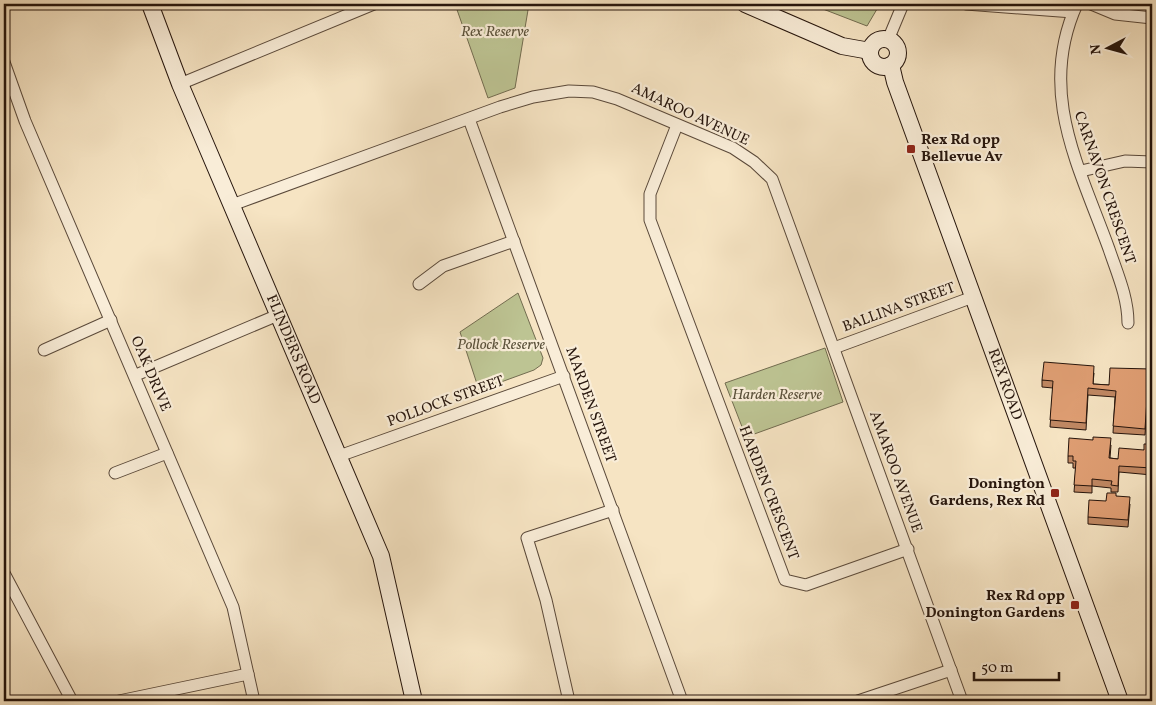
<svg xmlns="http://www.w3.org/2000/svg" width="1156" height="705" viewBox="0 0 1156 705" font-family="Vollkorn,serif">
  <rect width="100%" height="100%" fill="#f6e4c3"/>
  <filter id="stains"><feTurbulence type="fractalNoise" baseFrequency=".004" numOctaves="4"/><feColorMatrix values="0 0 0 0 .2 0 0 0 0 .09 0 0 0 0 .02 0 0 0 .5 -.17"/></filter>
  <radialGradient id="worn" r=".72"><stop offset=".6" stop-color="#630" stop-opacity="0"/><stop offset="1" stop-color="#630" stop-opacity=".3"/></radialGradient>
  <g fill="#bdc493" stroke="#726c50">
    <polygon points="455,4 529,4 515,88 488,98"/>
    <polygon points="810,4 880,4 867,26"/>
    <polygon points="518,293 543,358 541,365 534,370 479,390 460,332"/>
    <polygon points="825,348 843,402 746,437 725,383"/>
  </g>
  <g fill="none" stroke-linecap="round" stroke-linejoin="round">
    <defs>
      <g id="street">
        <polyline points="966,4 1073,12"/>
        <path d="M1077 4C1037 92 1079 166 1109 249 1117 273 1128 297 1128 323"/>
        <polyline points="1091,4 1115,14 1152,18"/>
        <polyline points="888,40 903,4"/>
        <polyline points="4,62 25,121 233,607 254,701"/>
        <polyline points="180,84 374,4"/>
        <polyline points="469,119 682,701"/>
        <polyline points="677,125 650,194 650,220 785,580 806,585 908,549"/>
        <polyline points="1081,171 1125,161 1152,162"/>
        <polyline points="232,205 500,107 533,97 569,91 593,92 617,99 733,148 754,162 772,179 962,701"/>
        <polyline points="419,284 443,266 514,241"/>
        <polyline points="834,348 973,297"/>
        <polyline points="44,350 111,320"/>
        <polyline points="136,375 278,315"/>
        <polyline points="339,456 564,376"/>
        <polyline points="115,473 167,453"/>
        <polyline points="4,573 72,701"/>
        <polyline points="119,701 248,674"/>
        <polyline points="569,701 546,600 527,538 613,510"/>
        <polyline points="858,701 951,670"/>
      </g>
      <g id="secondary">
        <path id="s1" d="M150 4 180 84 381 556 414 701"/>
        <polyline points="745,4 842,46 870,51"/>
        <circle cx="884" cy="53" r="14"/>
        <path id="s2" d="M891 65 895 82 1120 701"/>
      </g>
    </defs>
    <use href="#street" stroke="#5a493a" stroke-width="13"/>
    <use href="#secondary" stroke="#26150c" stroke-width="18"/>
    <use href="#street" stroke="#f9edd8" stroke-width="11"/>
    <use href="#secondary" stroke="#f9edd8" stroke-width="16"/>
  </g>
  <g fill="#c08863" stroke="#26150c">
    <polygon points="1152,369 1151,395 1152,395 1152,406 1147,406 1145,435 1113,433 1115,397 1088,395 1086,430 1050,427 1053,388 1042,387 1042,380 1094,373 1093,384 1109,385"/>
    <polygon points="1093,440 1111,445 1110,458 1118,459 1144,450 1152,444 1152,475 1119,472 1118,492 1111,492 1111,488 1092,486 1092,493 1074,492 1076,468 1073,468 1073,463 1068,463 1068,456"/>
    <polygon points="1116,496 1130,504 1128,527 1088,524 1088,517 1106,501"/>
  </g>
  <g fill="#df9e73" stroke="#26150c">
    <polygon points="1044,362 1094,366 1093,384 1109,385 1110,368 1152,369 1151,395 1152,395 1152,400 1147,399 1145,429 1113,426 1116,391 1088,388 1086,423 1050,420 1053,381 1042,380"/>
    <polygon points="1093,437 1111,438 1109,458 1118,459 1119,448 1144,450 1144,444 1152,444 1152,468 1119,466 1118,486 1111,485 1112,481 1092,479 1092,486 1074,485 1076,461 1073,461 1073,456 1068,456 1069,438 1093,440"/>
    <polygon points="1107,493 1116,493 1116,496 1130,497 1128,520 1088,517 1089,500 1106,501"/>
  </g>
  <g fill="#8f2418" stroke="#f9edd8" stroke-width="2">
    <rect x="906" y="144" width="10" height="10" rx="2.5"/>
    <rect x="1050" y="488" width="10" height="10" rx="2.5"/>
    <rect x="1070" y="600" width="10" height="10" rx="2.5"/>
  </g>
  <g text-anchor="middle" dominant-baseline="central" stroke-width="4.5" stroke-linejoin="round" paint-order="stroke">
    <g font-size="15" font-style="italic" fill="#5b523b" stroke="#f9edd8">
      <text x="495" y="32">Rex Reserve</text>
      <text x="501" y="345">Pollock Reserve</text>
      <text x="777" y="395">Harden Reserve</text>
    </g>
    <g font-size="15" fill="#26150c" stroke="#f9edd8">
      <text transform="translate(690 115) rotate(25)">AMAROO AVENUE</text>
      <text transform="translate(1104 188) rotate(71)">CARNAVON CRESCENT</text>
      <text transform="translate(899 308) rotate(-20)">BALLINA STREET</text>
      <text stroke="none"><textPath href="#s1" startOffset="374">FLINDERS ROAD</textPath></text>
      <text transform="translate(150 374) rotate(67)">OAK DRIVE</text>
      <text stroke="none"><textPath href="#s2" startOffset="339">REX ROAD</textPath></text>
      <text transform="translate(446 402) rotate(-20)">POLLOCK STREET</text>
      <text transform="translate(590 405) rotate(70)">MARDEN STREET</text>
      <text transform="translate(895 472) rotate(70)">AMAROO AVENUE</text>
      <text transform="translate(768 493) rotate(69)">HARDEN CRESCENT</text>
    </g>
    <g font-size="15" font-weight="bold" fill="#26150c" stroke="#f9edd8" text-anchor="end">
      <text x="921" y="140" text-anchor="start">Rex Rd opp<tspan x="921" dy="17">Bellevue Av</tspan></text>
      <text x="1045" y="484">Donington<tspan x="1045" dy="17">Gardens, Rex Rd</tspan></text>
      <text x="1065" y="596">Rex Rd opp<tspan x="1065" dy="17">Donington Gardens</tspan></text>
    </g>
  </g>
  <rect width="1156" height="705" fill="none" stroke="#f6e4c3" stroke-width="20"/>
  <rect x="5" y="5" width="1146" height="695" fill="none" stroke="#26150c" stroke-width="2.5"/>
  <rect x="10" y="10" width="1136" height="685" fill="none" stroke="#26150c"/>
  <g transform="translate(1108 48) rotate(264)" stroke="#f9edd8" stroke-width="4" paint-order="stroke">
  <path d="M0-4L9 19L0 12L-9 19Z" fill="#26150c"/>
  <text y="-8" font-size="14" font-weight="bold" text-anchor="middle" fill="#26150c">N</text>
  </g>
  <path d="M974 672v8h85v-8" fill="none" stroke="#26150c" stroke-width="2.5"/>
  <text x="981" y="672" font-size="15" fill="#26150c" stroke="#f9edd8" stroke-width="4" paint-order="stroke">50 m</text>
  <rect width="100%" height="100%" filter="url(#stains)"/>
  <rect width="100%" height="100%" fill="url(#worn)"/>
</svg>
